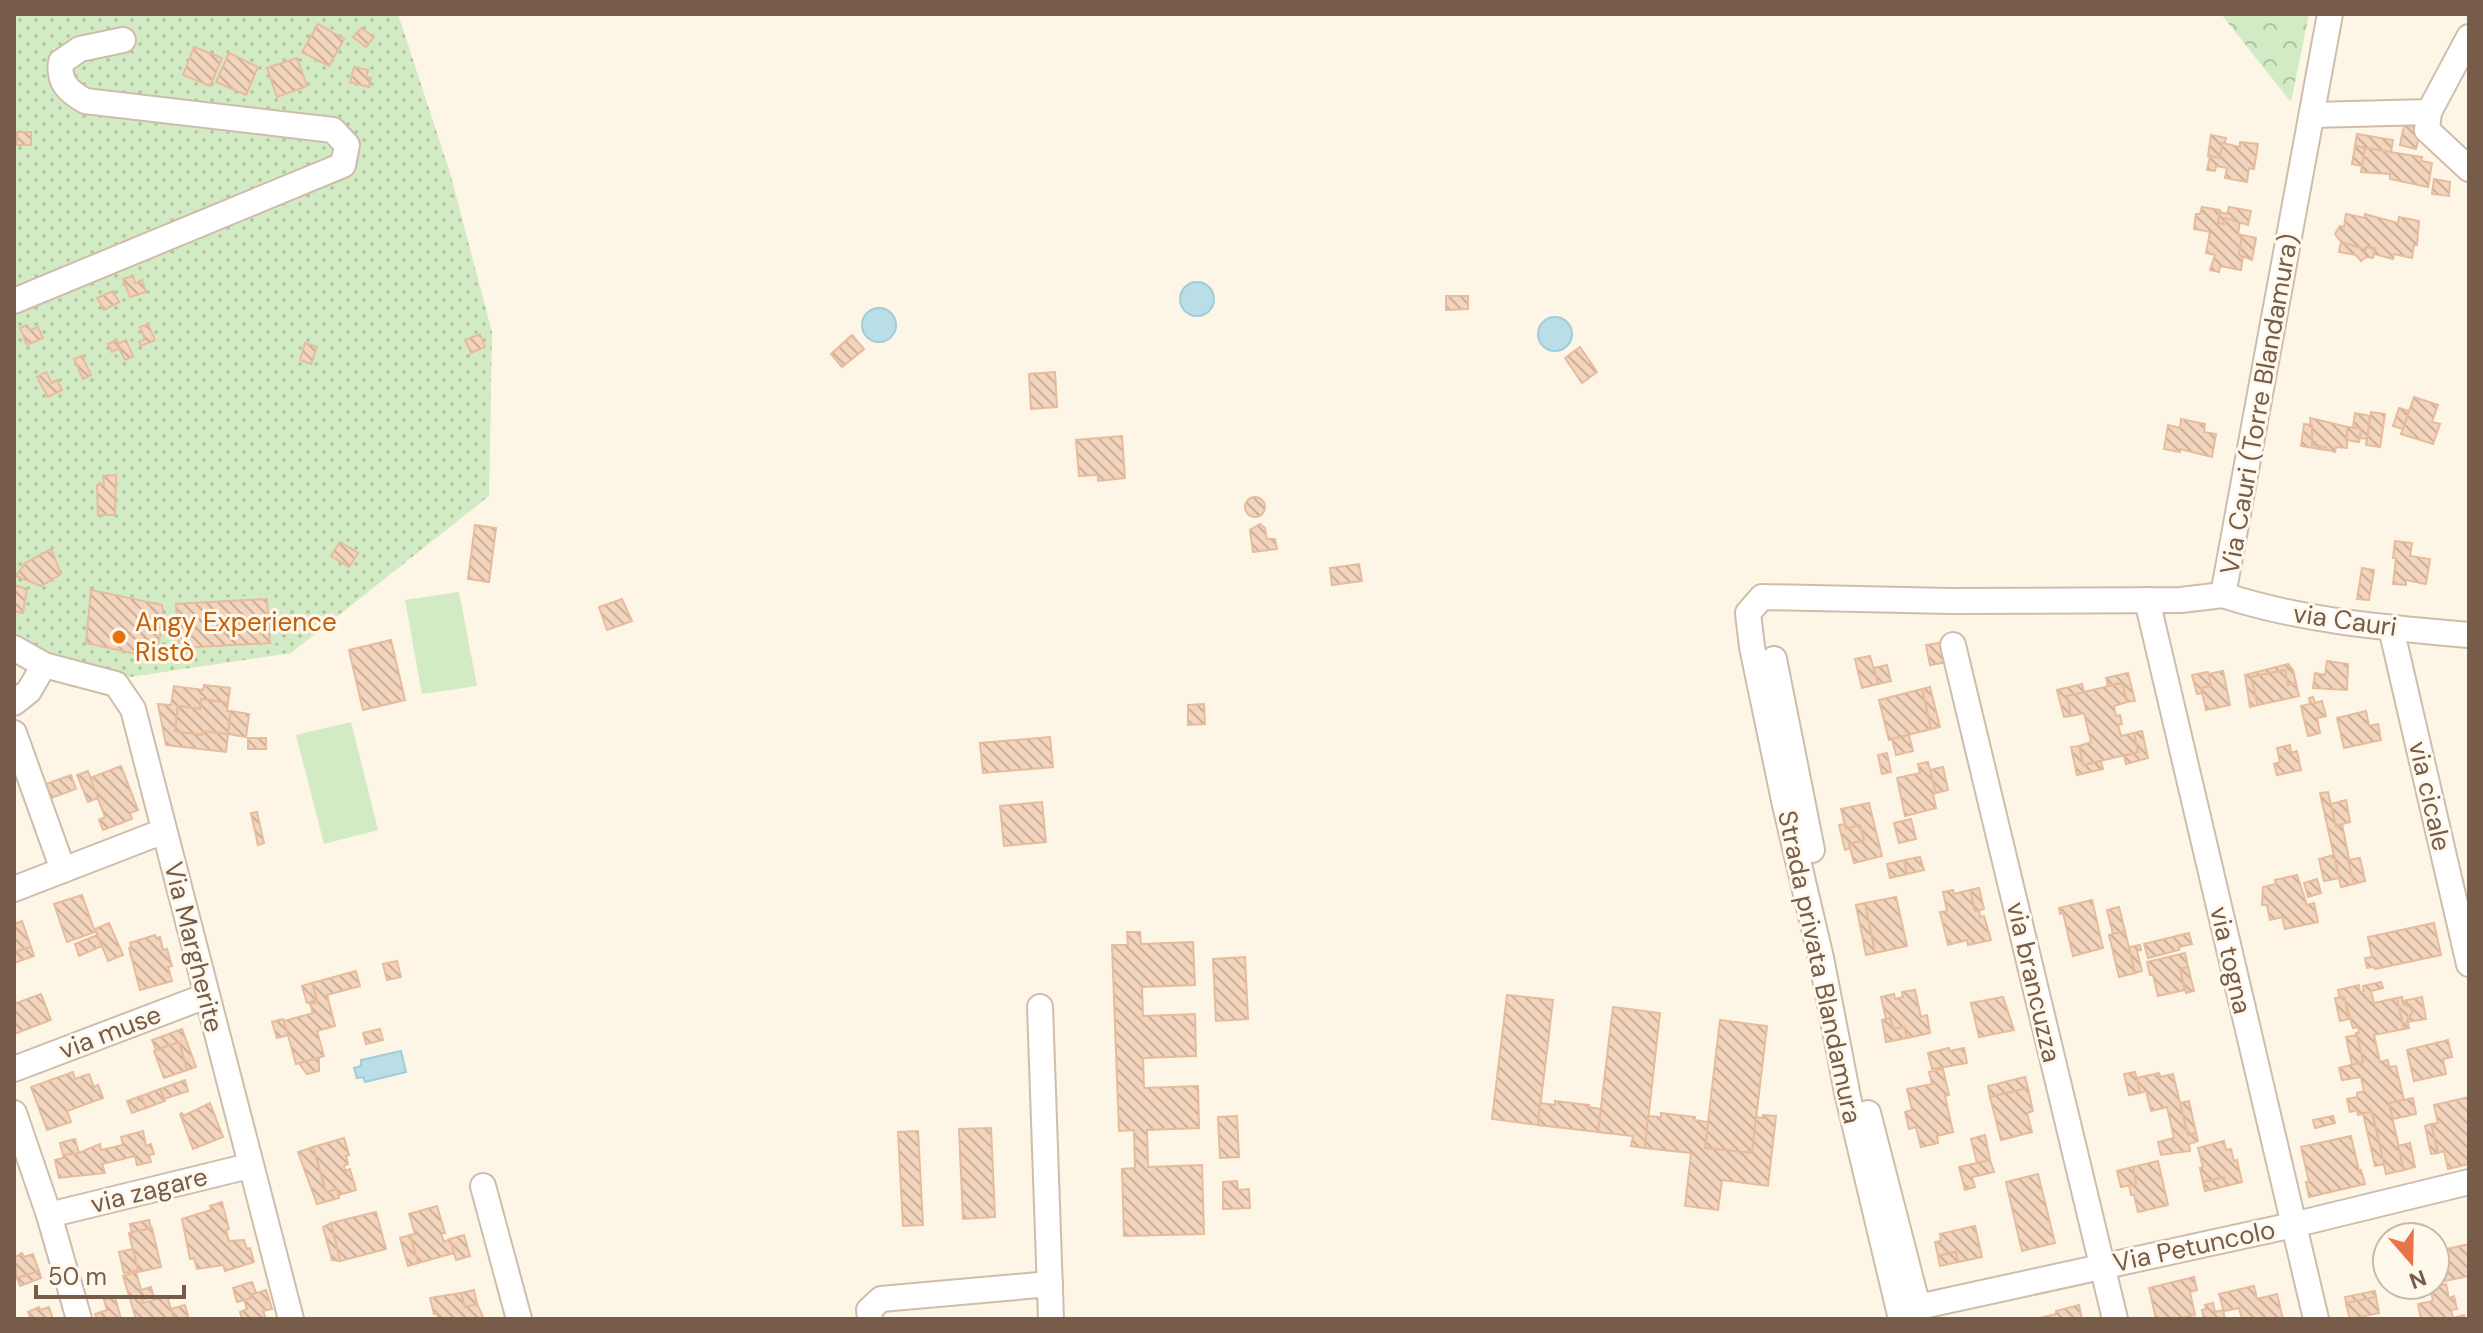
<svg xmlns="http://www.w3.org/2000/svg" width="2483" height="1333" viewBox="0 0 2483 1333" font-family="'DM Sans',sans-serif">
  <defs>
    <pattern id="grass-dots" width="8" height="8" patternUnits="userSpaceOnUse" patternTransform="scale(2)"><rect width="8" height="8" fill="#d2ebc4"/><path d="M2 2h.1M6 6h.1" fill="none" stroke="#afc2a1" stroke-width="1.8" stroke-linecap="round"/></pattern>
    <pattern id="forest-crowns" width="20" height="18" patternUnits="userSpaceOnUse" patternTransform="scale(2)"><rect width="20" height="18" fill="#d2ebc4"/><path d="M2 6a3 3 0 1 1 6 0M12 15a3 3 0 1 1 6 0" fill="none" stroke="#afc2a1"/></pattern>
    <pattern id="building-back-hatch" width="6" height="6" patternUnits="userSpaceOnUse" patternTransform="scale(2)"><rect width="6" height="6" fill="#f3d5bd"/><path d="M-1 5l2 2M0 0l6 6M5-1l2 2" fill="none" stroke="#cab09c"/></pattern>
  </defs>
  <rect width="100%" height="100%" fill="#fdf5e6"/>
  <polygon fill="url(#grass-dots)" points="14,14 398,14 450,173 492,332 489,496 291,653 130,677 33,648 14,638"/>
  <polygon fill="url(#forest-crowns)" points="2221,14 2309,14 2291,102"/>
  <g fill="#d2ebc4">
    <polygon points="459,592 477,686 422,694 405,600"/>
    <polygon points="273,594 276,644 172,651 169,601"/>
    <polygon points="351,722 378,830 324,844 296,735"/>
  </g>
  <g fill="#badee7" stroke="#a0cdd9" stroke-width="2">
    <circle cx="1197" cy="299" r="17"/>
    <circle cx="879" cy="325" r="17"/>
    <circle cx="1555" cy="334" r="17"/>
    <polygon points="401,1051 406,1072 365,1082 363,1077 357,1078 354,1068 361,1066 361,1060"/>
  </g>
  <g fill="url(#building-back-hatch)" stroke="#e6bc9d" stroke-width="2">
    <polygon points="318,24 344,39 329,66 302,52"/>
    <polygon points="361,28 374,37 366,47 353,37"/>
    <polygon points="194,47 222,58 210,86 183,75"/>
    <polygon points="229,53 258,67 246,95 216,82"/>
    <polygon points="297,58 307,86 277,97 267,68"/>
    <polygon points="354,67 368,70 366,77 371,78 369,87 350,82"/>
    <polygon points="2404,125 2421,128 2416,149 2400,145"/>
    <rect x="17" y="132" width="14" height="13"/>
    <polygon points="2357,134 2393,140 2391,152 2355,146"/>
    <polygon points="2211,135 2226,138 2220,158 2208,156"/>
    <polygon points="2240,142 2258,144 2254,169 2249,168 2247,182 2225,178 2227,168 2216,166 2215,171 2207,170 2210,156 2220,158 2222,143 2240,147"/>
    <polygon points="2355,146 2365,148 2362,166 2352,164"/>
    <polygon points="2365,148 2422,157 2421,161 2432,163 2428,187 2390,179 2390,174 2361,172"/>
    <polygon points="2434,179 2450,182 2449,196 2432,194"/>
    <polygon points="2202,207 2220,210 2218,223 2224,224 2225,218 2240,221 2238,234 2242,235 2239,255 2243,256 2241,270 2220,266 2219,272 2210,270 2215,255 2206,253 2210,232 2194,229 2196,214 2200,214"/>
    <polygon points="2229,207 2251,211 2248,225 2225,218 2224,224 2218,223 2220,212 2227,214"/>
    <polygon points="2346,214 2365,218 2365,214 2398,223 2399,217 2419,221 2417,245 2414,245 2412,258 2394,254 2393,259 2374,254 2375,248 2366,247 2366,250 2341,242 2335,234 2340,226 2344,227"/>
    <polygon points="2242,235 2256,238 2252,260 2239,255"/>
    <polygon points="2341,242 2366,250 2366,247 2375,248 2373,258 2366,257 2361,261 2356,255 2339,252"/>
    <polygon points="133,276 135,283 142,280 146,292 130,297 123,279"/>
    <polygon points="113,291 119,302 104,310 97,298"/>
    <polygon points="1446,296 1468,296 1468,309 1446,310"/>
    <polygon points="148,324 155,340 141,346 139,342 145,339 140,327"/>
    <polygon points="27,325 30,330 38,327 43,338 27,345 20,328"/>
    <polygon points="480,334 485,347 471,353 465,340"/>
    <polygon points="852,335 864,349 842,367 831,354"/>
    <polygon points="117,340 118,344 126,340 133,356 125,360 119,348 112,352 108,344"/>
    <polygon points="305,343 317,347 311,364 300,360"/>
    <polygon points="1580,347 1597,372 1582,383 1565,358"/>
    <polygon points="82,356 91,375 83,379 74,359"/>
    <polygon points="46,372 52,383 57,380 62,390 48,397 37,377"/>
    <polygon points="1055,372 1057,407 1031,409 1029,374"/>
    <polygon points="2414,397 2438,405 2432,422 2440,424 2433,444 2401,434"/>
    <polygon points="2399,408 2409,411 2403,429 2393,426"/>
    <polygon points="2371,412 2385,414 2380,447 2366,445"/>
    <polygon points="2355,413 2370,416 2367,439 2359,438 2361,429 2353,427"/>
    <polygon points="2310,418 2348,427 2347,448 2336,447 2335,452 2312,445"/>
    <polygon points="2181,419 2205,424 2204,432 2216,434 2212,457 2180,449 2180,452 2164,449 2168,425 2180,428"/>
    <polygon points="2304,424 2312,425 2312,445 2326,447 2326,450 2301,446"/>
    <polygon points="2348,427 2361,429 2359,442 2346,440"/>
    <polygon points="1122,436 1125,478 1098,481 1098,475 1079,476 1076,440"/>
    <polygon points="116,475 115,515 98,515 97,485 104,485 103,476"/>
    <circle cx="1255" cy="507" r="10"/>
    <polygon points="1260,524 1265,528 1267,539 1275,539 1277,549 1253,552 1250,530"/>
    <polygon points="475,525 496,528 489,582 468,579"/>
    <polygon points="2395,541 2412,543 2410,556 2430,559 2426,584 2406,580 2406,585 2393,584 2396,558 2393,558"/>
    <polygon points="340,542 358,553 349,567 331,556"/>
    <polygon points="51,549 61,574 41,586 16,576 25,563"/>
    <polygon points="1359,564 1362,581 1332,585 1330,568"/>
    <polygon points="2362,568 2374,570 2369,600 2357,599"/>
    <polygon points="14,585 27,589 23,613 14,611"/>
    <polygon points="91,590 162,605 164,618 155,658 86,643"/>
    <polygon points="267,599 270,643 179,648 176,604"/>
    <polygon points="622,599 632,621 607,630 599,607"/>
    <polygon points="391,640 405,700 363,710 349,650"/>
    <polygon points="1945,642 1949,662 1930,665 1926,645"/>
    <polygon points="1870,656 1878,684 1862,688 1855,659"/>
    <polygon points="2327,661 2348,664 2347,690 2313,688 2315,673 2325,675"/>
    <polygon points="2288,664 2293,670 2296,683 2288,685 2285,670 2251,677 2258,705 2250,707 2245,675"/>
    <polygon points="1887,665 1891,681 1878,684 1874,668"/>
    <polygon points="2285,670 2288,685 2296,683 2299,696 2258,705 2251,677"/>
    <polygon points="2223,671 2230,705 2206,710 2201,688 2211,686 2208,674"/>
    <polygon points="2208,672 2211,686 2201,688 2202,693 2197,694 2192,675"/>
    <polygon points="2128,673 2135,701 2127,702 2122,683 2108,686 2106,678"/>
    <polygon points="2122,683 2127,702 2114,706 2116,716 2120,715 2122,724 2118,725 2121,736 2134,733 2138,752 2083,765 2079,746 2091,742 2084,713 2071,716 2067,696"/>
    <polygon points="2082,684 2084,692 2067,696 2071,716 2064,717 2057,690"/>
    <polygon points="204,685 230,688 228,703 201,699 200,709 178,706 175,731 202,735 203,731 228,734 226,752 166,745 158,704 171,705 174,686 203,690"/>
    <polygon points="1930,687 1940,727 1931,729 1922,689"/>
    <polygon points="1922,689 1931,729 1889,740 1879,700"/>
    <polygon points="2313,697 2315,703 2322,701 2326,716 2317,718 2320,733 2308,736 2301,706 2310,704 2309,698"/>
    <polygon points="201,699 228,703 227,711 231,711 228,734 203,731 202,735 175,731 178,706 200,709"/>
    <polygon points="1204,704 1205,724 1188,725 1188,705"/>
    <polygon points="231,711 249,714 246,737 228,734"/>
    <polygon points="2366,711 2369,726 2378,724 2381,740 2344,748 2337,718"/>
    <polygon points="2142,731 2148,758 2126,764 2124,756 2138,752 2134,733"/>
    <polygon points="1909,735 1913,751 1896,755 1892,739"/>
    <polygon points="1050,737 1053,767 983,773 980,743"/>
    <rect x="248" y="738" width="18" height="11"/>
    <polygon points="2290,745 2291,753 2297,751 2301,770 2277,775 2274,764 2280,762 2277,748"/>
    <polygon points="2079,746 2083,765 2101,761 2103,769 2077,775 2071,747"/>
    <polygon points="1887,753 1891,772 1882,774 1878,755"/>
    <polygon points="1928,762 1936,793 1933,794 1936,808 1905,816 1897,778 1920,773 1918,764"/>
    <polygon points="121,766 138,810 130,813 132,819 103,830 99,820 105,817 90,778"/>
    <polygon points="1943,767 1948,790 1936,793 1930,770"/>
    <polygon points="88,771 98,798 88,802 77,775"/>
    <polygon points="71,775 76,789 51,798 46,784"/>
    <polygon points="2328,792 2336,826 2342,824 2354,884 2341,887 2320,793"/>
    <polygon points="2346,800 2350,822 2336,826 2331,804"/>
    <polygon points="1042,802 1046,842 1004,846 1000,806"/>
    <polygon points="1869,803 1882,856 1854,863 1849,844 1864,840 1860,825 1846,829 1841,809"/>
    <polygon points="257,812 264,843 258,845 251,813"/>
    <polygon points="1911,819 1916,839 1899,843 1894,823"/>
    <polygon points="1845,824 1846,829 1860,825 1864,840 1849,844 1850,848 1845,850 1839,825"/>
    <polygon points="2334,855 2339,878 2324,881 2319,859"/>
    <polygon points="1920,857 1924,870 1907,874 1904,860"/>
    <polygon points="2360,858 2365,881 2354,884 2348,860"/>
    <polygon points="1904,860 1907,874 1890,878 1887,864"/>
    <polygon points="2297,875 2307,905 2314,903 2318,922 2285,929 2282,917 2270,920 2267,905 2262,905 2263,887 2276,884 2275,880"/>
    <polygon points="2317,879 2321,893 2308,897 2304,883"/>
    <polygon points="1979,888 1984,909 1975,911 1970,890"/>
    <polygon points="1953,890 1954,894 1970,890 1975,911 1979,910 1980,917 1984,916 1991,940 1968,945 1967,940 1948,945 1940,912 1947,911 1943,892"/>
    <polygon points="82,895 95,932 67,942 54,904"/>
    <polygon points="1896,897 1907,946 1875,953 1865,903"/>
    <polygon points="2092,900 2103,948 2073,956 2063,913 2060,914 2059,908"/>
    <polygon points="1865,903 1875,953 1866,955 1856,905"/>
    <polygon points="2119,907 2125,931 2113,934 2107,910"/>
    <polygon points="22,921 31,947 14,952 14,924"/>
    <polygon points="109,923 123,955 108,961 95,929"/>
    <polygon points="2434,923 2441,955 2375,969 2374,967 2367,968 2365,958 2372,957 2368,937"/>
    <polygon points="2125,931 2135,973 2119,977 2109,935"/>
    <polygon points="1127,932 1140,932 1141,944 1193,942 1195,985 1142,987 1143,1016 1195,1014 1196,1056 1143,1058 1144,1088 1198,1086 1199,1128 1147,1130 1148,1167 1202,1165 1204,1234 1124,1236 1122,1169 1135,1168 1134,1130 1119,1131 1112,945 1128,945"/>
    <polygon points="2189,933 2192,944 2179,947 2179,950 2148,958 2144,944"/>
    <polygon points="97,935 102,946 79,956 75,944"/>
    <polygon points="155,935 156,938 160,937 163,950 167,949 172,966 168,967 172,981 140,990 129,948 131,947 130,943"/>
    <polygon points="2140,945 2141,950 2137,951 2142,971 2135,973 2129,947"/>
    <polygon points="31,947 34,956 14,963 14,952"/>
    <polygon points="2185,953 2188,967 2180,969 2185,990 2158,996 2153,975 2150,975 2147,962"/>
    <polygon points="1245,957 1248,1019 1216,1021 1213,959"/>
    <polygon points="397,961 401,977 387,980 383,964"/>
    <polygon points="2188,967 2194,991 2186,993 2180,969"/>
    <polygon points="356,971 360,986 327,995 335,1026 317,1031 324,1056 296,1064 284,1021 313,1013 310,1004 317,1002 312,983"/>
    <polygon points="2381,982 2383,988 2371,991 2374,1003 2397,998 2404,1029 2374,1035 2380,1062 2388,1060 2389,1067 2396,1066 2404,1100 2389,1103 2404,1170 2386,1174 2372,1112 2358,1115 2357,1110 2350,1112 2347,1099 2357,1097 2357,1093 2364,1091 2361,1077 2342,1080 2339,1068 2363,1062 2356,1033 2359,1033 2358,1027 2353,1028 2344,997 2340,998 2338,990 2359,985 2360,992 2364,991 2363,986"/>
    <polygon points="312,983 317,1000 307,1003 302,986"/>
    <polygon points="1915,990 1921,1017 1927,1015 1930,1033 1907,1038 1904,1027 1893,1029 1890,1018 1886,1019 1881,997 1894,994 1895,999 1903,997 1902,992"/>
    <polygon points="41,994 51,1020 14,1034 14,1004"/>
    <polygon points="1507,995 1553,1000 1538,1125 1492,1119"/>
    <polygon points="2003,997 2014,1030 1979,1037 1971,1003"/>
    <polygon points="2344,997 2349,1019 2340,1021 2335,998"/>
    <polygon points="2402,997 2403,1004 2410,1006 2413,1011 2407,1020 2409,1028 2404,1029 2397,998"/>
    <polygon points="2422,997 2426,1019 2407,1022 2413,1011 2403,1001"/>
    <polygon points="1613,1007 1660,1013 1645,1148 1631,1146 1633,1136 1598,1132"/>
    <polygon points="1890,1018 1893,1029 1904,1027 1907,1038 1886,1042 1882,1020"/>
    <polygon points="283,1019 288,1035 277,1038 272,1022"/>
    <polygon points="1720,1020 1767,1026 1752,1153 1705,1148"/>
    <polygon points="182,1029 196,1067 187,1070 179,1042 156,1050 152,1040"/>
    <polygon points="380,1029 383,1040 366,1044 363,1033"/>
    <polygon points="2357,1035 2363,1062 2352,1065 2346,1037"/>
    <polygon points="2448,1040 2452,1057 2443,1059 2446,1074 2414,1081 2407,1050"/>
    <polygon points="179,1042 187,1070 164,1078 154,1051"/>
    <polygon points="1949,1048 1950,1051 1964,1048 1967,1063 1932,1069 1928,1053"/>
    <polygon points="319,1058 319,1071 307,1074 299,1063"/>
    <polygon points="1943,1069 1949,1095 1945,1096 1953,1132 1937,1136 1938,1143 1921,1147 1916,1127 1909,1129 1905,1112 1912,1110 1907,1089 1932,1084 1929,1072"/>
    <polygon points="73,1072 75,1079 89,1074 94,1087 98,1085 103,1098 67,1111 71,1122 47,1130 31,1087"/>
    <polygon points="2135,1072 2140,1093 2129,1095 2124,1074"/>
    <polygon points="2159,1073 2160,1077 2173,1074 2188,1135 2196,1133 2198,1141 2189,1144 2190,1151 2161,1155 2158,1142 2174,1138 2167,1107 2151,1111 2146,1091 2140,1093 2137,1078"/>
    <polygon points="2025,1077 2028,1088 1990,1097 1988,1086"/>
    <polygon points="185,1080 188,1091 164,1099 160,1089"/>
    <polygon points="2028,1088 2033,1111 2027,1113 2032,1132 2001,1140 1990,1097"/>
    <polygon points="160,1089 165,1101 146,1108 141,1096"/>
    <polygon points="141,1096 146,1108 132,1113 127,1101"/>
    <polygon points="2469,1097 2469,1164 2448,1169 2444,1151 2438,1153 2431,1124 2438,1123 2434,1105"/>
    <polygon points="2413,1098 2416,1114 2393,1119 2389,1103"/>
    <polygon points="1555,1101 1589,1105 1588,1107 1601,1109 1598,1132 1538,1125 1540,1103 1555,1105"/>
    <polygon points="2189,1101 2196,1133 2188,1135 2180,1103"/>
    <polygon points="210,1103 223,1137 193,1149 180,1114 182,1113 183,1116"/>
    <polygon points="2372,1112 2384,1164 2375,1166 2363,1113"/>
    <polygon points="1661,1113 1695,1117 1694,1120 1708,1122 1705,1148 1752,1153 1756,1117 1763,1118 1763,1115 1776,1116 1768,1186 1722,1180 1718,1210 1685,1206 1691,1153 1645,1148 1648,1116 1661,1117"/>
    <polygon points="1237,1116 1239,1157 1220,1158 1218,1117"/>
    <polygon points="2333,1116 2335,1123 2315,1128 2313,1120"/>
    <polygon points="2431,1124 2438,1153 2431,1154 2425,1126"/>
    <polygon points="991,1128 995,1217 963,1219 959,1129"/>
    <polygon points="143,1131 146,1146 151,1144 154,1154 149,1155 151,1162 137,1165 135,1156 102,1164 105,1173 59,1178 55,1160 63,1158 63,1155 79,1153 100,1144 101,1150 123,1145 121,1137"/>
    <polygon points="918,1131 923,1225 903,1226 898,1132"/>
    <polygon points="1985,1135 1990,1160 1977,1163 1971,1139"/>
    <polygon points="2351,1136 2359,1171 2361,1170 2365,1184 2309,1197 2306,1182 2309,1182 2301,1147"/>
    <polygon points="344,1138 349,1155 346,1156 348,1164 344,1166 345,1171 350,1169 356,1190 339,1195 337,1189 326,1192 313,1147"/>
    <polygon points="75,1139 79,1153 63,1155 60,1143"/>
    <polygon points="2224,1141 2226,1150 2231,1149 2234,1161 2237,1160 2242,1182 2226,1186 2224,1177 2203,1182 2200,1168 2203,1167 2198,1148"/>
    <polygon points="2410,1143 2415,1167 2404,1170 2398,1146"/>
    <polygon points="313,1147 326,1192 337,1189 339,1198 317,1204 298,1152"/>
    <polygon points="1990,1160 1994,1172 1972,1177 1975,1187 1965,1190 1959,1167"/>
    <polygon points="2158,1161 2168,1205 2138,1212 2134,1195 2131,1195 2129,1185 2136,1184 2133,1167"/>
    <polygon points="2133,1167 2136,1184 2121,1187 2117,1171"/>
    <polygon points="2038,1174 2055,1243 2022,1251 2006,1182"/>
    <polygon points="2224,1177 2226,1186 2205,1191 2203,1182"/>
    <polygon points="1237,1181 1238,1190 1249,1189 1250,1208 1223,1209 1223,1182"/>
    <polygon points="222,1202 229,1229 226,1230 229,1241 244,1240 247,1249 250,1248 254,1262 225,1271 223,1265 197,1269 194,1258 190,1259 182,1219 211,1210 210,1206"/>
    <polygon points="437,1206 445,1233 441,1234 444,1242 450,1239 454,1253 418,1263 410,1235 415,1234 409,1214"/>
    <polygon points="376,1212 386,1249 340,1261 331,1223"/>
    <polygon points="149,1220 151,1228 132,1233 130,1224"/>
    <polygon points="331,1223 340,1261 332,1260 323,1227"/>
    <polygon points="1975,1226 1982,1257 1958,1262 1956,1252 1938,1256 1935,1242 1941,1241 1940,1234"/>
    <polygon points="152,1228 161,1267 138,1272 129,1233"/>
    <polygon points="410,1235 418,1263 408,1266 400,1238"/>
    <polygon points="464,1235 470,1256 456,1260 450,1239"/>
    <polygon points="2469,1244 2469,1276 2445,1281 2438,1251"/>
    <polygon points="133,1249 138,1270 124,1273 119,1252"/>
    <polygon points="1956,1252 1958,1262 1940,1266 1938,1256"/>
    <polygon points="22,1253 24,1257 33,1254 39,1271 17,1278 14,1258"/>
    <polygon points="2387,1254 2387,1284 2383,1285 2377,1256"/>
    <polygon points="39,1271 41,1278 20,1286 17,1278"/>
    <polygon points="136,1272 141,1290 151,1287 154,1297 142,1300 143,1303 167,1296 174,1319 136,1319 123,1276"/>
    <polygon points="2194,1277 2197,1290 2190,1292 2195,1315 2177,1319 2156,1319 2149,1288"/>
    <polygon points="252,1282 256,1293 250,1295 251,1298 237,1302 233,1288"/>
    <polygon points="2446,1284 2449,1298 2454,1296 2457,1309 2451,1310 2453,1318 2464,1315 2465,1319 2421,1319 2418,1304 2433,1301 2430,1288"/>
    <polygon points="2254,1286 2257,1299 2277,1294 2283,1319 2242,1319 2239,1308 2224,1311 2219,1294"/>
    <polygon points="266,1290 272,1309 263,1311 266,1319 242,1319 240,1312 247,1309 244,1300 251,1298 250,1295"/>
    <polygon points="474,1290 477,1304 465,1307 461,1293"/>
    <polygon points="2375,1291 2376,1297 2346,1303 2345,1297"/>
    <polygon points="461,1293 465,1307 477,1304 484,1319 438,1319 437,1313 434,1314 430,1298"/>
    <polygon points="115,1297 121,1319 97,1319 95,1314 107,1310 104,1300"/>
    <polygon points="2376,1297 2379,1313 2350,1319 2346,1303"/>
    <polygon points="2213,1303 2215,1312 2223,1310 2225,1319 2204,1319 2202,1310 2206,1309 2205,1305"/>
    <polygon points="185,1305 189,1319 174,1319 171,1309"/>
    <polygon points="2079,1305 2082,1319 2036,1319 2056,1314 2056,1311"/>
    <polygon points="39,1307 40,1310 49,1307 53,1319 31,1319 28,1312"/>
  </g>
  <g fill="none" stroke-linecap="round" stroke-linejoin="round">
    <defs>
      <g id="minor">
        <polyline points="2429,112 2427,130 2469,169"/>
        <polyline points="2312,115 2429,112 2469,37"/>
        <path d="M14 301 343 165 347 145 333 130 85 101C68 91 58 82 61 62L80 49 123 40"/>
        <path d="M2223 595C2302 621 2387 628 2469 635"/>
        <polyline points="2147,600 2316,1319"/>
        <polyline points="2391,628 2469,964"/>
        <polyline points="1953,645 2115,1319"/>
        <polyline points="14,648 44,665 116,684 133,709 291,1319"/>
        <polyline points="1774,659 1812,850"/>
        <polyline points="14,703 29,691 44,665"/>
        <polyline points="14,733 63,870"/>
        <polyline points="14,889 164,831"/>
        <polyline points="1040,1007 1051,1319"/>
        <polyline points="14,1069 206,996"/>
        <polyline points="14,1113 49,1215 79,1319"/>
        <polyline points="1868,1113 1918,1307 2293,1225 2469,1182"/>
        <polyline points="483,1186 519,1319"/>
        <polyline points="49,1215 249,1166"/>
        <polyline points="870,1319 869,1310 881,1299 1050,1284"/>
        <polyline points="1901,1319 1848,1097 1821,958 1785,805 1752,647 1748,613 1762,597 1950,601 2181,600 2223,595 2330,14"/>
      </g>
    </defs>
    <use href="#minor" stroke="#cfbdac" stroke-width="28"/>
    <use href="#minor" stroke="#fff" stroke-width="24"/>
  </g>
  <circle fill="#e8710a" stroke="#fff9ed" stroke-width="3" cx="119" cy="637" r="8"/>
  <g text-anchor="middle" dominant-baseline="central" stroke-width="6" stroke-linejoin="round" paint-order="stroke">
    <g font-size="26" fill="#775c4a" stroke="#fff9ed">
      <text transform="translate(2259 404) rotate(-80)">Via Cauri (Torre Blandamura)</text>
      <text transform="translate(2345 620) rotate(8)">via Cauri</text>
      <text transform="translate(2430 796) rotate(77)">via cicale</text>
      <text transform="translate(194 947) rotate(76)">Via Margherite</text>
      <text transform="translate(2231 960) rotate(77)">via togna</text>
      <text transform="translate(1820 967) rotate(78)">Strada privata Blandamura</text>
      <text transform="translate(2034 982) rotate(77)">via brancuzza</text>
      <text transform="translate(110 1032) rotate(-21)">via muse</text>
      <text transform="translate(149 1190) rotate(-14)">via zagare</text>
      <text transform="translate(2194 1246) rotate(-12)">Via Petuncolo</text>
    </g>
    <g font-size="26" fill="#c56008" stroke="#fff9ed" text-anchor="start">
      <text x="135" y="622">Angy Experience<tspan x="135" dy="30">Ristò</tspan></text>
    </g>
  </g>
  <rect width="2483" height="1333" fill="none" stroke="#775c4a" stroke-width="32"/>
  <g transform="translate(2411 1261) rotate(160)"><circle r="38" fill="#fff9ed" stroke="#c9baac" stroke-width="2"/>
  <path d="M0-6L14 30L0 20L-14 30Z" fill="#e8744a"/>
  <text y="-12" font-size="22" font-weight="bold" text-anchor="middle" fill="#775c4a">N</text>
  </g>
  <path d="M36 1285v12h148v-12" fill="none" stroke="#775c4a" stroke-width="4"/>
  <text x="48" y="1285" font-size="24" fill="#775c4a" stroke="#fff9ed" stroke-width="6" paint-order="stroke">50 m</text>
</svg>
